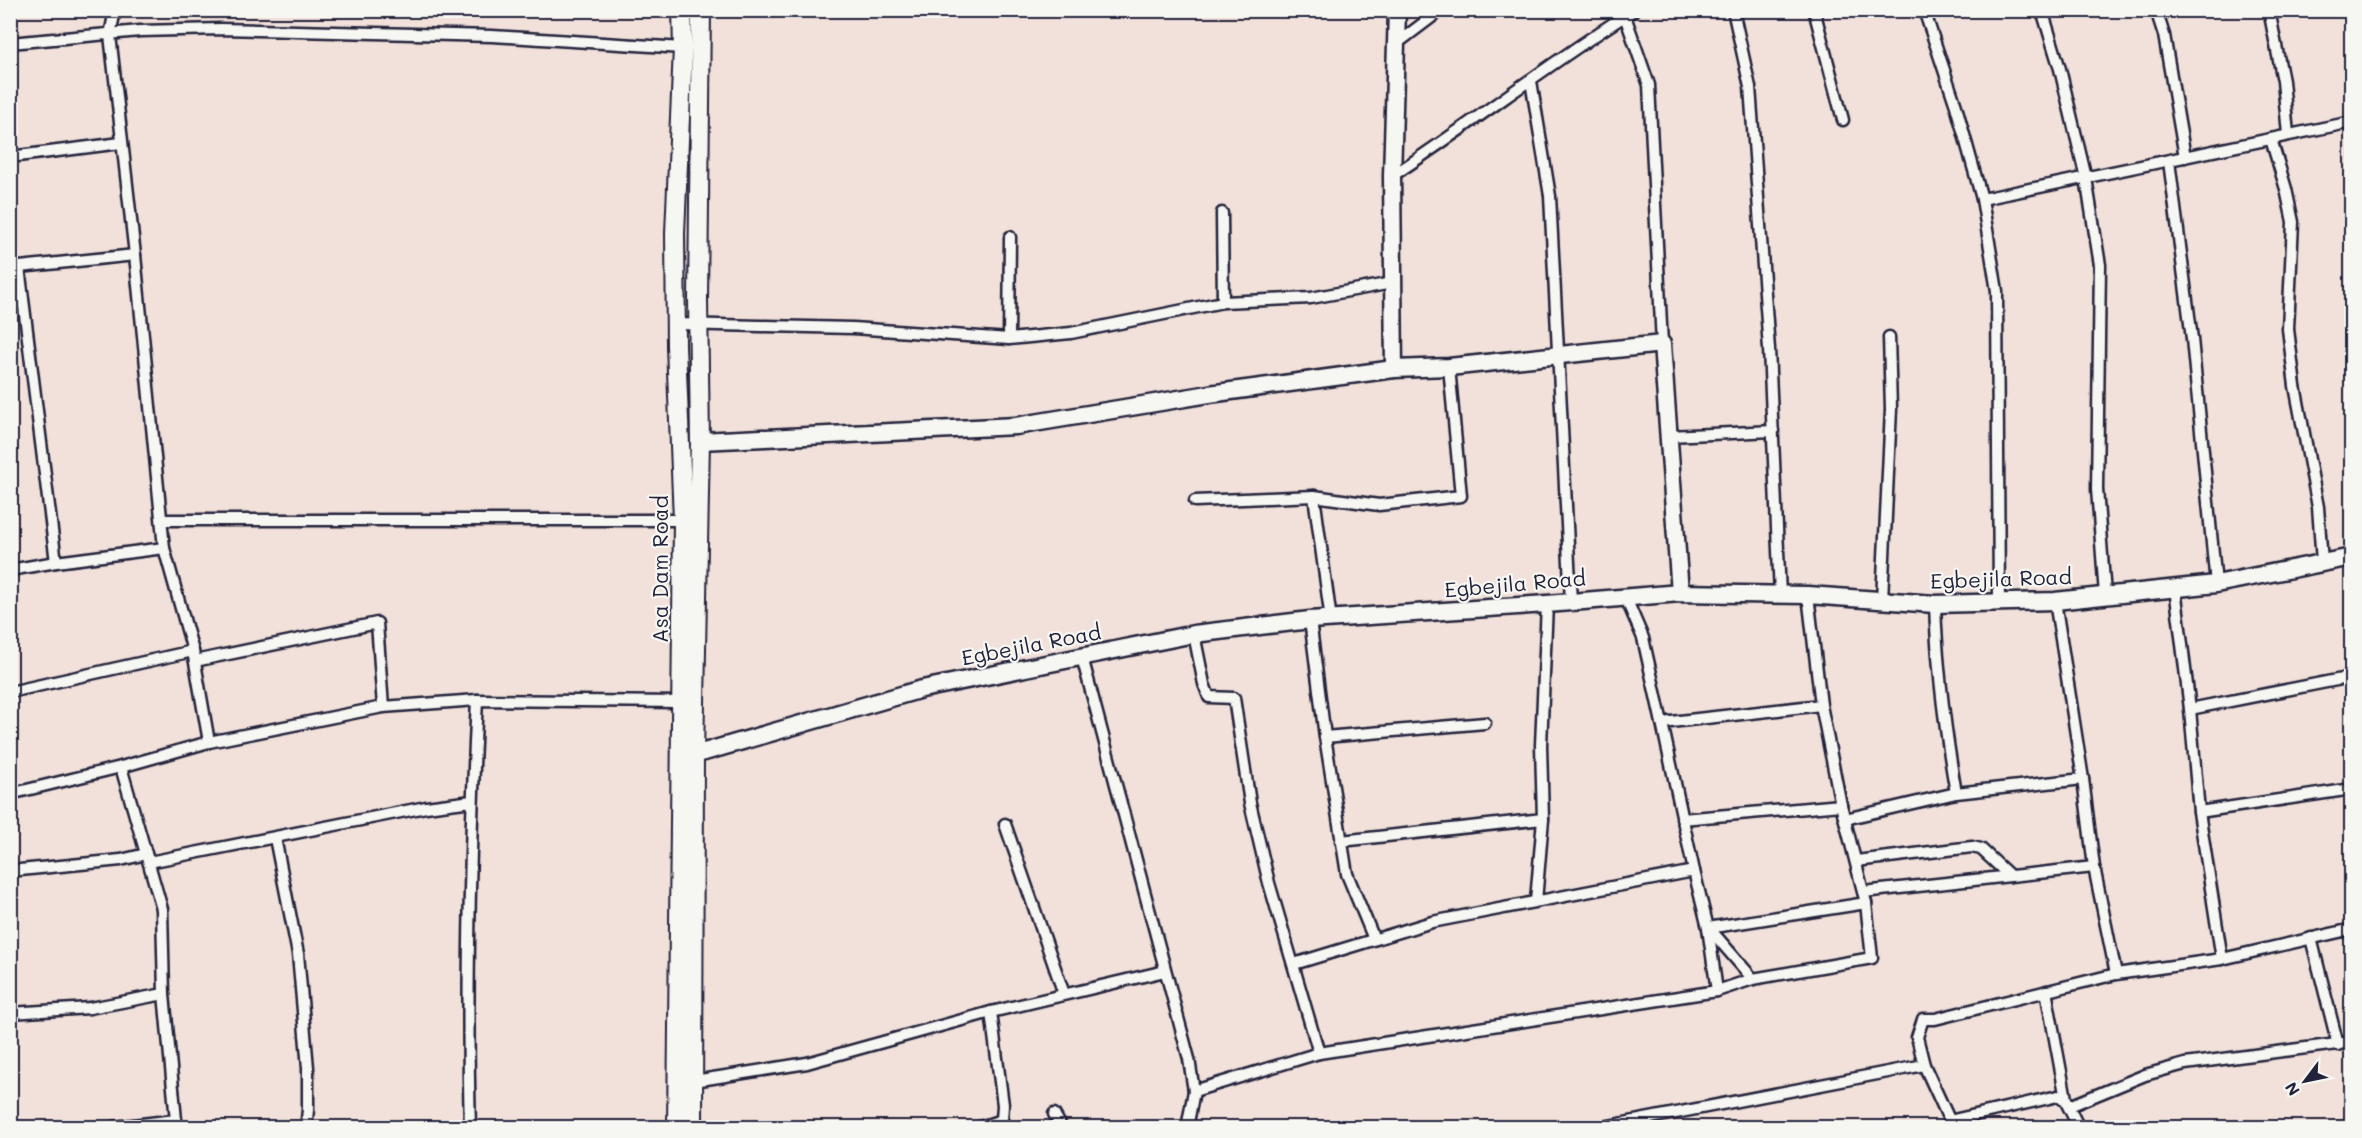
<svg xmlns="http://www.w3.org/2000/svg" width="2362" height="1138" viewBox="0 0 2362 1138" font-family="Mali,sans-serif">
  <rect width="100%" height="100%" fill="#f2e1da"/>
  <filter id="ink" filterUnits="userSpaceOnUse"><feTurbulence type="fractalNoise" baseFrequency=".0167" numOctaves="2"/><feDisplacementMap in="SourceGraphic" scale="12" xChannelSelector="R" yChannelSelector="G"/><feConvolveMatrix kernelMatrix="1 2 1 2 8 2 1 2 1" color-interpolation-filters="sRGB"/></filter>
  <g filter="url(#ink)">
    <g fill="none" stroke-linecap="round" stroke-linejoin="round">
      <defs>
        <g id="street">
          <polyline points="115,10 110,35 135,255 164,548 193,651 209,742"/>
          <polyline points="1733,10 1750,87 1769,349 1780,595"/>
          <polyline points="1814,10 1843,120"/>
          <polyline points="1924,10 1956,106 1982,199 1997,291 1999,603"/>
          <polyline points="2042,10 2060,69 2086,178 2100,265 2097,489 2105,595"/>
          <polyline points="2156,10 2164,35 2185,157"/>
          <polyline points="2269,10 2283,81 2288,134"/>
          <polyline points="1625,16 1649,85 1662,344"/>
          <polyline points="10,43 140,31 221,29 492,36 683,48"/>
          <polyline points="1396,44 1441,10"/>
          <polyline points="1531,81 1550,196 1571,602"/>
          <polyline points="2271,139 2286,189 2293,222 2288,329 2295,386 2318,507 2322,562"/>
          <polyline points="10,157 121,143"/>
          <polyline points="2169,161 2192,339 2216,584"/>
          <path d="M1392 176C1474 122 1551 62 1634 10"/>
          <polyline points="1982,199 2352,122"/>
          <polyline points="1222,213 1223,302"/>
          <polyline points="19,267 56,562"/>
          <polyline points="10,268 135,255"/>
          <polyline points="677,324 853,328 1009,339 1071,333 1223,302 1311,298 1392,283"/>
          <polyline points="1009,339 1010,237"/>
          <polyline points="1669,436 1773,431"/>
          <polyline points="1314,496 1331,620"/>
          <polyline points="1195,501 1314,496 1379,505 1461,496 1449,367"/>
          <polyline points="162,520 683,520"/>
          <polyline points="10,570 56,562 164,548"/>
          <polyline points="2175,588 2190,709 2199,812 2222,959"/>
          <polyline points="1625,596 1643,638 1662,723 1694,871 1708,928 1717,991"/>
          <polyline points="1882,600 1891,409 1889,337"/>
          <polyline points="2055,601 2083,779 2094,867 2116,974"/>
          <path d="M1935 604C1937 668 1945 730 1956 793"/>
          <polyline points="1310,620 1325,737 1347,874 1374,939"/>
          <polyline points="1194,634 1204,684 1209,697 1234,698 1250,803 1269,883 1319,1053"/>
          <polyline points="1082,657 1189,1059 1194,1091 1187,1128"/>
          <polyline points="195,661 377,623 383,707"/>
          <polyline points="10,692 193,651"/>
          <polyline points="2190,709 2352,677"/>
          <polyline points="1662,723 1821,705"/>
          <polyline points="1325,737 1485,723"/>
          <polyline points="10,794 121,767 209,742 383,707 477,700 681,702"/>
          <polyline points="2199,812 2352,789"/>
          <polyline points="1682,819 1841,805"/>
          <polyline points="1845,819 1956,793 2083,779"/>
          <polyline points="1005,824 1064,994"/>
          <polyline points="275,838 298,954 308,1068 308,1110 306,1128"/>
          <polyline points="1341,841 1543,819 1541,745 1547,604"/>
          <polyline points="1856,861 1972,847 1981,849 2010,876"/>
          <polyline points="149,862 426,807 472,801"/>
          <polyline points="10,871 121,860 146,854"/>
          <polyline points="1863,892 2094,867"/>
          <polyline points="1536,901 1543,819"/>
          <polyline points="1708,928 1866,903"/>
          <polyline points="1709,928 1753,979"/>
          <polyline points="2311,938 2338,1045"/>
          <polyline points="1294,964 1432,922 1694,871"/>
          <polyline points="2046,991 2067,1104 2079,1128"/>
          <polyline points="10,1013 90,1008 164,994"/>
          <polyline points="1924,1065 1917,1037 1923,1019 1935,1019 2116,974 2222,959 2352,929"/>
          <polyline points="694,1081 807,1063 991,1012 1165,971"/>
          <polyline points="1194,1091 1319,1053 1717,991 1753,979 1872,958 1866,903 1841,805 1821,705 1808,595"/>
          <polyline points="1054,1114 1062,1128"/>
          <polyline points="1949,1121 2058,1096 2072,1105 2145,1075 2185,1064 2352,1042"/>
          <polyline points="106,1128 176,1120 164,994 162,909 121,767"/>
          <path d="M470 1128C466 985 470 842 477 700"/>
          <polyline points="977,1128 1002,1120 1003,1105 991,1012"/>
          <polyline points="1598,1128 1924,1065 1953,1128"/>
          <polyline points="2339,1128 2352,1126"/>
        </g>
        <g id="secondary">
          <polyline points="1394,369 1392,176 1397,10"/>
          <polyline points="700,441 1016,426 1209,394 1394,369 1449,367 1662,344 1680,593"/>
          <polyline points="694,755 922,689 1194,634 1310,620 1547,604 1680,593 1808,595 1935,604 2055,601 2216,584 2352,557"/>
        </g>
        <g id="primary">
          <polyline points="677,1128 683,520 676,346 675,233 683,48 682,10"/>
          <polyline points="693,1128 694,755 700,441 698,300 701,10"/>
        </g>
      </defs>
      <use href="#street" stroke="#22223b" stroke-width="15"/>
      <use href="#secondary" stroke="#22223b" stroke-width="21"/>
      <use href="#primary" stroke="#22223b" stroke-width="22"/>
      <use href="#street" stroke="#f6f6f2" stroke-width="10"/>
      <use href="#secondary" stroke="#f6f6f2" stroke-width="16"/>
      <use href="#primary" stroke="#f6f6f2" stroke-width="18"/>
    </g>
  </g>
  <g text-anchor="middle" dominant-baseline="central" stroke-width="4.5" stroke-linejoin="round" paint-order="stroke">
    <g font-size="21" fill="#22223b" stroke="#f6f6f2">
      <text transform="translate(659 569) rotate(-90)">Asa Dam Road</text>
      <text transform="translate(2001 578) rotate(-2)">Egbejila Road</text>
      <text transform="translate(1515 583) rotate(-5)">Egbejila Road</text>
      <text transform="translate(1031 644) rotate(-11)">Egbejila Road</text>
    </g>
  </g>
  <rect width="2362" height="1138" fill="none" stroke="#f6f6f2" stroke-width="36"/>
  <rect x="18" y="18" width="2326" height="1102" fill="none" stroke="#22223b" stroke-width="2" filter="url(#ink)"/>
  <g transform="translate(2305 1081) rotate(238)" stroke="#f6f6f2" stroke-width="4.5" paint-order="stroke">
  <path d="M0-4.5L10 22L0 15L-10 22Z" fill="#22223b"/>
  <text y="-9" font-size="16" font-weight="bold" text-anchor="middle" fill="#22223b">N</text>
  </g>
</svg>
